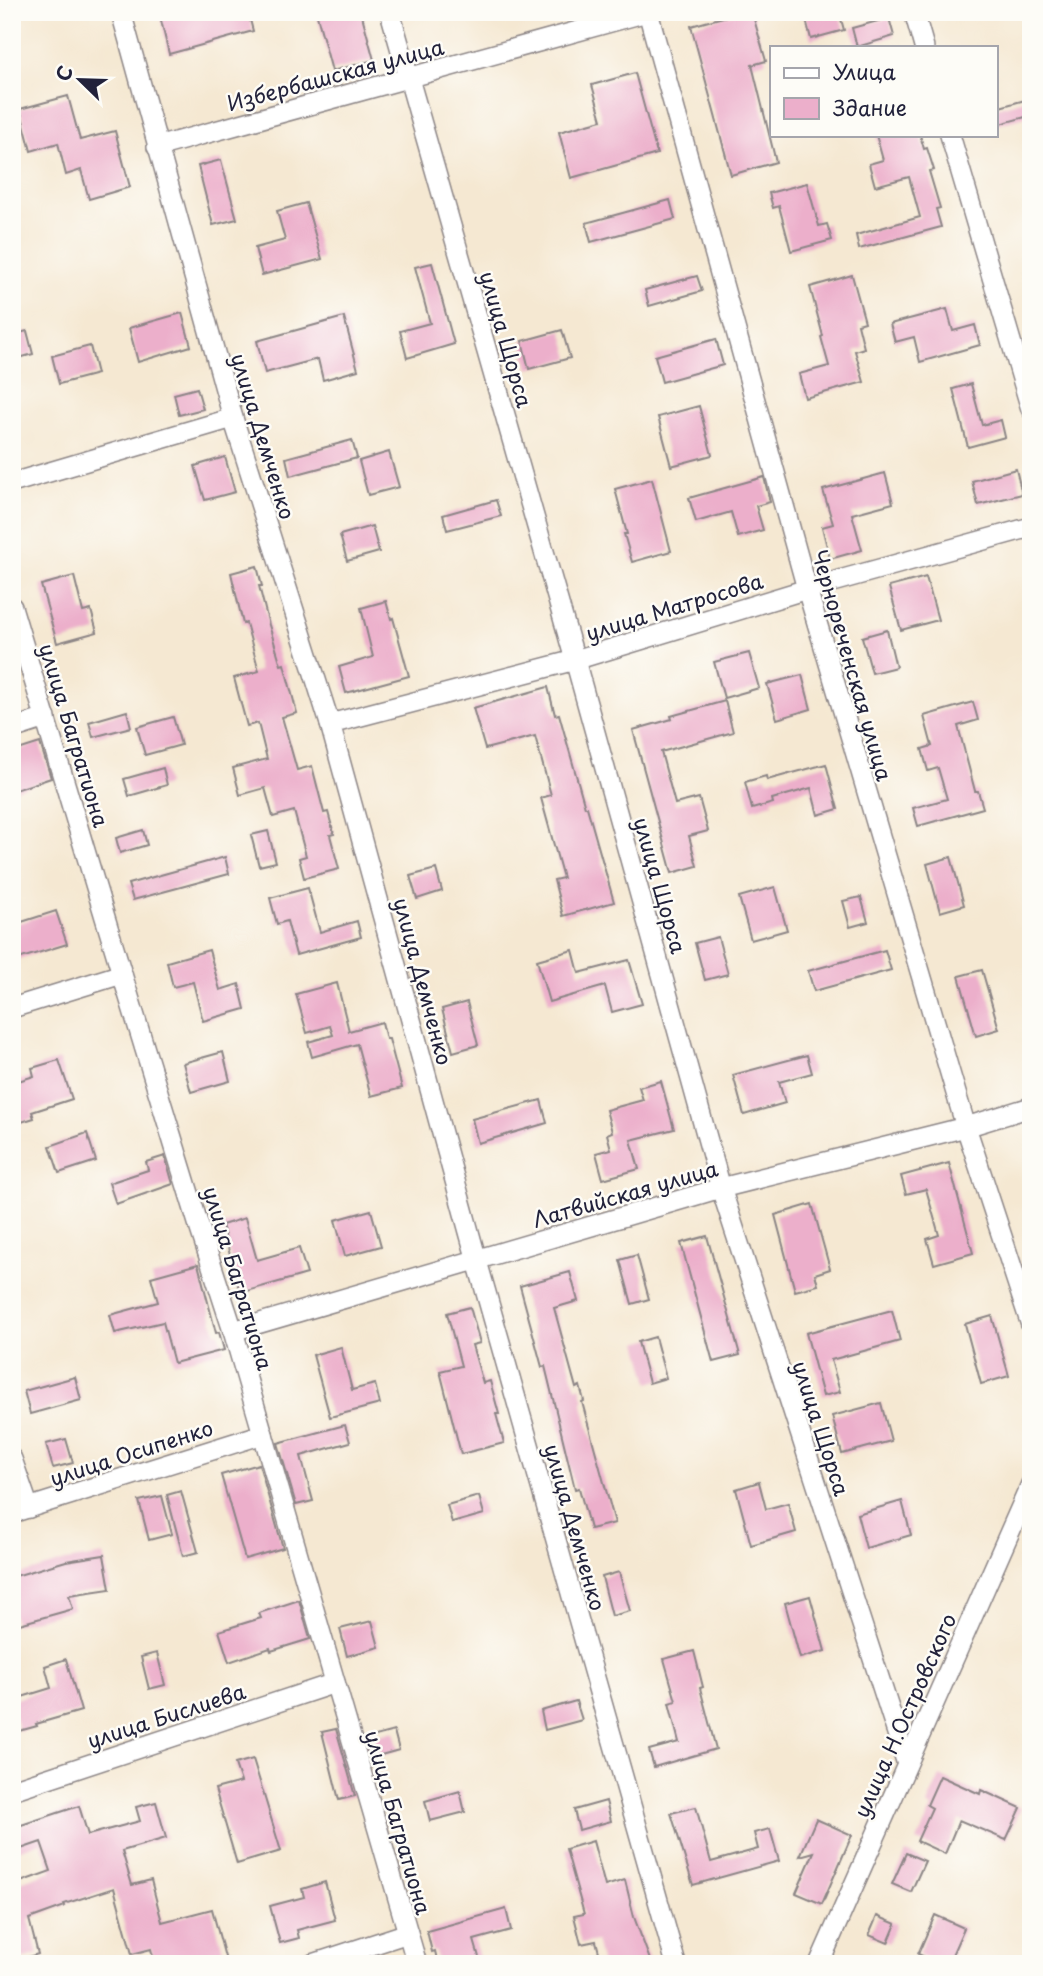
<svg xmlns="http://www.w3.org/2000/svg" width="1043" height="1976" viewBox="0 0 1043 1976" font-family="'Playpen Sans',sans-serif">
  <rect width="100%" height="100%" fill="#fdfcf7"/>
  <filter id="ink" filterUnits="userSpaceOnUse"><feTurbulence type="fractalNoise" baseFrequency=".0143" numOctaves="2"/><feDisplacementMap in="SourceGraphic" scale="14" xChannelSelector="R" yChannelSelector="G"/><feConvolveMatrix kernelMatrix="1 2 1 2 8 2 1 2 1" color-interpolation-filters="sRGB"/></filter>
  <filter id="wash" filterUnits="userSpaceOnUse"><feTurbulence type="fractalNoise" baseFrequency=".00686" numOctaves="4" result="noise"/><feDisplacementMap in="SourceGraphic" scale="28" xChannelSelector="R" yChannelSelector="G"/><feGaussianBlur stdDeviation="1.57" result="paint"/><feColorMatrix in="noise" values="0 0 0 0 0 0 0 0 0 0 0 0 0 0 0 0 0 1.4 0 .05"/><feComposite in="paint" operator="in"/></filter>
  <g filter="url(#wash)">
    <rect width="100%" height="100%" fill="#f5e8d2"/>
    <g id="blocks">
      <g fill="#ecafcb">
        <polygon points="159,12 248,12 253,31 169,54"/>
        <polygon points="316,12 361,12 374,60 332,71"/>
        <polygon points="741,12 752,12 766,61 752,65 776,162 731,175 691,26"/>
        <polygon points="804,12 839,12 844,30 811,39"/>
        <polygon points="889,18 894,36 857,47 852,28"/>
        <polygon points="635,73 657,154 571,178 559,132 602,120 592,85"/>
        <polygon points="68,96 80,140 115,131 130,187 89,199 81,170 66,175 58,143 31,151 20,109"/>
        <polygon points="1025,100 1029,116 996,125 996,108"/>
        <polygon points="876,135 920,135 924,149 927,148 934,170 929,171 940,208 936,209 941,227 859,249 856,235 920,217 909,177 875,186 869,164 883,160"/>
        <polygon points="221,160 237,219 213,225 198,166"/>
        <polygon points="807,183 819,226 827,224 832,240 791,251 779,206 773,208 769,193"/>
        <polygon points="670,200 675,219 591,242 586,223"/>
        <polygon points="306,203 322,259 262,275 255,248 285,240 277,211"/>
        <polygon points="432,263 454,344 407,358 400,331 430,323 415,267"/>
        <polygon points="852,275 865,322 858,324 864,348 855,351 864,382 805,398 799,374 829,366 821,337 823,336 810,287"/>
        <polygon points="697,276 702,291 649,306 645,290"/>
        <polygon points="947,309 953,331 975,325 980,345 920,362 914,337 895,342 890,324"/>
        <polygon points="182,313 191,346 138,362 129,328"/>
        <polygon points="344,317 358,370 323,380 318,359 265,373 257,341"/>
        <polygon points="562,330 570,358 529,369 522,341"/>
        <polygon points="27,331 33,354 12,360 12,335"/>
        <polygon points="716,339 723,365 662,382 655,356"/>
        <polygon points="90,346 97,374 59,384 52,356"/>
        <polygon points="971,384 982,425 1001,420 1005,437 968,447 953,389"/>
        <polygon points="197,388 203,409 179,415 174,394"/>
        <polygon points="699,406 712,455 671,466 658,417"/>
        <polygon points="352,440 357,458 290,476 286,458"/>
        <polygon points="389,452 399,487 368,495 359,461"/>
        <polygon points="225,457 235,492 205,500 195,466"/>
        <polygon points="1016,469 1022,494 978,505 972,481"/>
        <polygon points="885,473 893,503 852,514 862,550 830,559 822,527 833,524 823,490"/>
        <polygon points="764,477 770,502 756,506 763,530 738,537 731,512 696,522 689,498"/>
        <polygon points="652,479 671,551 632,562 624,534 627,534 615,489"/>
        <polygon points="496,500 501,516 447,530 443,515"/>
        <polygon points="372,526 379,552 347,561 340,535"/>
        <polygon points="257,566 262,586 259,586 269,625 281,665 284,664 297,713 282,717 297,770 312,766 324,813 328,812 334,834 330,835 339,869 304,878 299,858 306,856 294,811 273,817 265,788 240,795 233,768 267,759 258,723 247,726 234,678 259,671 246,623 243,624 231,573"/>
        <polygon points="74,576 83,612 91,610 97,632 57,643 41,585"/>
        <polygon points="926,577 938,620 901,630 889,587"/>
        <polygon points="386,601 391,619 393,618 409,676 346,693 339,667 373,657 361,608"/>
        <polygon points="887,630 896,667 872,673 862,637"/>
        <polygon points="749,653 759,688 724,698 714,662"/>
        <polygon points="802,675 811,709 777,719 767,684"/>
        <polygon points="548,687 555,715 559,714 585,807 587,807 614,902 563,916 554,880 563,878 541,798 551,795 535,736 485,749 473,708"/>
        <polygon points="725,701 733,732 661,752 675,804 699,798 708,831 689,836 697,866 672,873 633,730 672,719 671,716"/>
        <polygon points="973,702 978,720 958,726 975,791 978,791 983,808 918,826 913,808 947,799 938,768 928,771 922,749 932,746 924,716"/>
        <polygon points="127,711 131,727 93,737 89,722"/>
        <polygon points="173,717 181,745 145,755 137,727"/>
        <polygon points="40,743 51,778 12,791 12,752"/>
        <polygon points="826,764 838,809 818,815 811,788 772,799 773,803 752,809 745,782 766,776 767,780"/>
        <polygon points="163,768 167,785 129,796 124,779"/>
        <polygon points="143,830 147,845 120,853 116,838"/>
        <polygon points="268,831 276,862 259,866 251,835"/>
        <polygon points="225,857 229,874 133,900 128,884"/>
        <polygon points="951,857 964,905 940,912 927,864"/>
        <polygon points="436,869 442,891 417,899 410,876"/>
        <polygon points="775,887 787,930 751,940 739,897"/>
        <polygon points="308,888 320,932 357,921 361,937 296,955 287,921 277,924 270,898"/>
        <polygon points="861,897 868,922 850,927 843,901"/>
        <polygon points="56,911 67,944 12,961 12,925"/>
        <polygon points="718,937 728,974 705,980 695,943"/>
        <polygon points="209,950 220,990 239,984 245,1009 203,1021 193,982 173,987 167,962"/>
        <polygon points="573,950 579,973 629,960 642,1004 612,1012 605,986 549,1002 537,960"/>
        <polygon points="885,950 891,970 814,991 808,971"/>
        <polygon points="982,970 999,1029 976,1036 959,976"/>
        <polygon points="337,983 349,1031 382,1022 386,1039 389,1039 402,1088 371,1096 357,1044 312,1057 308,1042 333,1035 330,1026 307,1033 296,994"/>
        <polygon points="467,1002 478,1045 453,1052 442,1009"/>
        <polygon points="223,1052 230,1081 191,1092 183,1063"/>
        <polygon points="807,1055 812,1073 779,1082 785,1103 744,1115 733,1075"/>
        <polygon points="59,1060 72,1099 32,1112 34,1118 12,1125 12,1083 34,1076 32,1068"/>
        <polygon points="661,1081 674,1129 631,1140 639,1169 603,1179 596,1153 611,1149 607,1134 612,1132 606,1110 643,1100 639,1087"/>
        <polygon points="541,1100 547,1123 478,1143 472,1119"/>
        <polygon points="87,1133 96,1161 59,1173 50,1146"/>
        <polygon points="165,1156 173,1184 116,1204 109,1183 148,1170 146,1162"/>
        <polygon points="949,1163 973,1253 934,1264 927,1239 939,1235 926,1189 906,1194 901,1176"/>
        <polygon points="812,1204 830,1269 815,1274 818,1285 795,1291 775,1215"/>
        <polygon points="371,1210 381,1246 345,1256 335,1220"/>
        <polygon points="245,1218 257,1260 299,1248 307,1274 240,1293 222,1225"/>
        <polygon points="707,1236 740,1355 713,1362 681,1243"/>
        <polygon points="637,1255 649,1299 632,1304 620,1260"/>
        <polygon points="198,1264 216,1333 219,1332 224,1350 174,1363 163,1322 115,1333 110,1315 158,1302 151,1277"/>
        <polygon points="570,1272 578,1301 554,1308 576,1388 580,1386 584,1401 582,1402 615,1523 590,1529 579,1488 575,1489 545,1366 542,1367 520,1286"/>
        <polygon points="470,1307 480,1343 472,1345 483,1383 490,1381 499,1414 496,1414 504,1443 461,1454 440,1371 461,1366 447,1313"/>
        <polygon points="892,1310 900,1341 831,1360 840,1392 823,1396 806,1333"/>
        <polygon points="992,1316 1009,1376 981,1384 965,1324"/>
        <polygon points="655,1337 666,1378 649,1383 638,1342"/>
        <polygon points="341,1347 352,1390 375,1384 380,1404 330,1417 313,1355"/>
        <polygon points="75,1377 81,1400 30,1414 24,1391"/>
        <polygon points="881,1403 891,1441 842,1454 832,1416"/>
        <polygon points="345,1425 350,1442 301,1456 313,1501 296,1505 278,1443"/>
        <polygon points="66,1439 73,1463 53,1468 46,1444"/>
        <polygon points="259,1464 283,1548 245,1559 221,1475"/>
        <polygon points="759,1482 766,1509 788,1503 796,1532 751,1545 736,1489"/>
        <polygon points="181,1491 198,1552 183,1556 167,1495"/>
        <polygon points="162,1496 172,1534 149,1540 139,1501"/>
        <polygon points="479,1496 484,1514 452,1523 447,1505"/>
        <polygon points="902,1501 911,1535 866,1548 857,1514"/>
        <polygon points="104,1555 110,1589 69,1595 73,1609 16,1625 12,1609 12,1577 66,1561"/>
        <polygon points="619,1572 630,1611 612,1616 602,1577"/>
        <polygon points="810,1596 825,1651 800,1658 785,1603"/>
        <polygon points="299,1600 310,1639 271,1651 270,1648 229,1662 219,1631 261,1618 259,1613"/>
        <polygon points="372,1621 379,1647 347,1656 340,1629"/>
        <polygon points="694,1651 703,1687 700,1688 716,1749 654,1767 649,1750 679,1742 669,1703 676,1701 664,1659"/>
        <polygon points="157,1653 165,1685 149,1689 141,1657"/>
        <polygon points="66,1659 81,1711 36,1724 37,1726 19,1731 12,1709 12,1700 51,1688 45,1666"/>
        <polygon points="576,1701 582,1720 545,1730 541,1711"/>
        <polygon points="336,1729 355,1796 339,1800 322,1732"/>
        <polygon points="394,1731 399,1750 370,1758 364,1739"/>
        <polygon points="253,1759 281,1851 237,1864 215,1789 241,1782 235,1764"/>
        <polygon points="940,1776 980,1794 981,1790 1021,1808 1006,1840 959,1820 945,1854 917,1841 932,1808 927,1805"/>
        <polygon points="460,1791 465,1812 430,1821 425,1801"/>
        <polygon points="606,1801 611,1821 579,1830 574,1810"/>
        <polygon points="156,1802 166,1838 122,1851 132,1885 151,1880 162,1922 212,1909 226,1961 215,1964 155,1964 151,1949 132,1954 114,1888 64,1904 65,1906 29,1919 38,1954 12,1962 12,1885 51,1871 41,1842 12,1852 12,1828 79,1806 88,1835 140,1821 136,1807"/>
        <polygon points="696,1807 711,1862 758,1849 754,1833 770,1829 779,1861 693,1885 671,1813"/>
        <polygon points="816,1819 852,1835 822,1904 796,1893 814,1852 800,1856"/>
        <polygon points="593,1841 605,1886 625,1880 634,1917 650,1960 638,1964 602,1964 596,1941 581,1944 574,1916 584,1914 566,1849"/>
        <polygon points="906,1853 925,1861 911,1892 892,1884"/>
        <polygon points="325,1882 335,1920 297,1930 299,1938 280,1943 270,1906 304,1897 302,1889"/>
        <polygon points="506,1909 511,1930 474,1940 481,1964 438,1964 435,1951 432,1952 427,1931"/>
        <polygon points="935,1915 964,1928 948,1964 940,1964 918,1954"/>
        <polygon points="877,1916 896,1924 888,1943 869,1935"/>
      </g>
    </g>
  </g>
  <g filter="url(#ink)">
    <use href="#blocks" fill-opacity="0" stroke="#8c8586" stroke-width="2"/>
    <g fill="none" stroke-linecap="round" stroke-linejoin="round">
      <defs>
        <g id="minor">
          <polyline points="121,12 233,418 330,724 477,1261 676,1964"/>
          <polyline points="390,12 575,660 721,1188 907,1764"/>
          <polyline points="648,12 807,589 966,1127 1031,1325"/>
          <polyline points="914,12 924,47"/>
          <polyline points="950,135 1031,409"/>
          <polyline points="157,147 647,12"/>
          <polyline points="12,483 233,418"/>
          <polyline points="12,607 122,974 198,1223 233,1331 417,1964"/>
          <polyline points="330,724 575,660 807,589 1031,527"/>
          <polyline points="12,729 46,718"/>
          <polyline points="12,1008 122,974"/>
          <polyline points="233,1331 721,1188 966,1127 1031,1107"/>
          <polyline points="12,1459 29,1508"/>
          <polyline points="12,1513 263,1434"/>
          <polyline points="12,1790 335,1683"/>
          <polyline points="313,1964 408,1933"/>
          <polyline points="819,1964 1031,1484"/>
        </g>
      </defs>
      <use href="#minor" stroke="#8c8586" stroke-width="22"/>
      <use href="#minor" stroke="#fff" stroke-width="19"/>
    </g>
  </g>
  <g text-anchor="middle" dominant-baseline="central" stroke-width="5" stroke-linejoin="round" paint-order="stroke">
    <g font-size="21" fill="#22223b" stroke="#fdfcf7">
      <text transform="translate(335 74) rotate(-15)">Избербашская улица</text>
      <text transform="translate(507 339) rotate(74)">улица Щорса</text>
      <text transform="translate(264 436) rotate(73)">улица Демченко</text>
      <text transform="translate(674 606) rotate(-17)">улица Матросова</text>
      <text transform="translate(853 665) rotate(74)">Чернореченская улица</text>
      <text transform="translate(75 735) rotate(73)">улица Багратиона</text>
      <text transform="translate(661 885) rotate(74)">улица Щорса</text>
      <text transform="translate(424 981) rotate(75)">улица Демченко</text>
      <text transform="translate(625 1193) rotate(-16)">Латвийская улица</text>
      <text transform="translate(239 1278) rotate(73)">улица Багратиона</text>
      <text transform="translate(822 1428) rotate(72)">улица Щорса</text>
      <text transform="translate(131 1452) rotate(-18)">улица Осипенко</text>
      <text transform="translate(576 1527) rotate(74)">улица Демченко</text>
      <text transform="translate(166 1715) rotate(-18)">улица Бислиева</text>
      <text transform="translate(904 1715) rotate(-66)">улица Н.Островского</text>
      <text transform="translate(399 1822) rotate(74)">улица Багратиона</text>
    </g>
  </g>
  <rect width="1043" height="1976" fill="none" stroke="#fdfcf7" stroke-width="42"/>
  <rect x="770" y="46" width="228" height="91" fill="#fdfcf7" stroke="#a5a5ac" stroke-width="2"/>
  <rect x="784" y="68" width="35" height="10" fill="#ffffff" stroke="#a5a5ac" stroke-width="2"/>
  <text x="833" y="80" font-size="21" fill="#22223b">Улица</text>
  <rect x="784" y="98" width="35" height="21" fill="#ecafcb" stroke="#a5a5ac" stroke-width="2"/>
  <text x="833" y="116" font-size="21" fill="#22223b">Здание</text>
  <g transform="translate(80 80) rotate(293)" stroke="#fdfcf7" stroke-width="5" paint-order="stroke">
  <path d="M0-5L12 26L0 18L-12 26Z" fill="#22223b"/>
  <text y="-10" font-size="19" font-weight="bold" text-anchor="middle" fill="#22223b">С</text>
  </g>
</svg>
